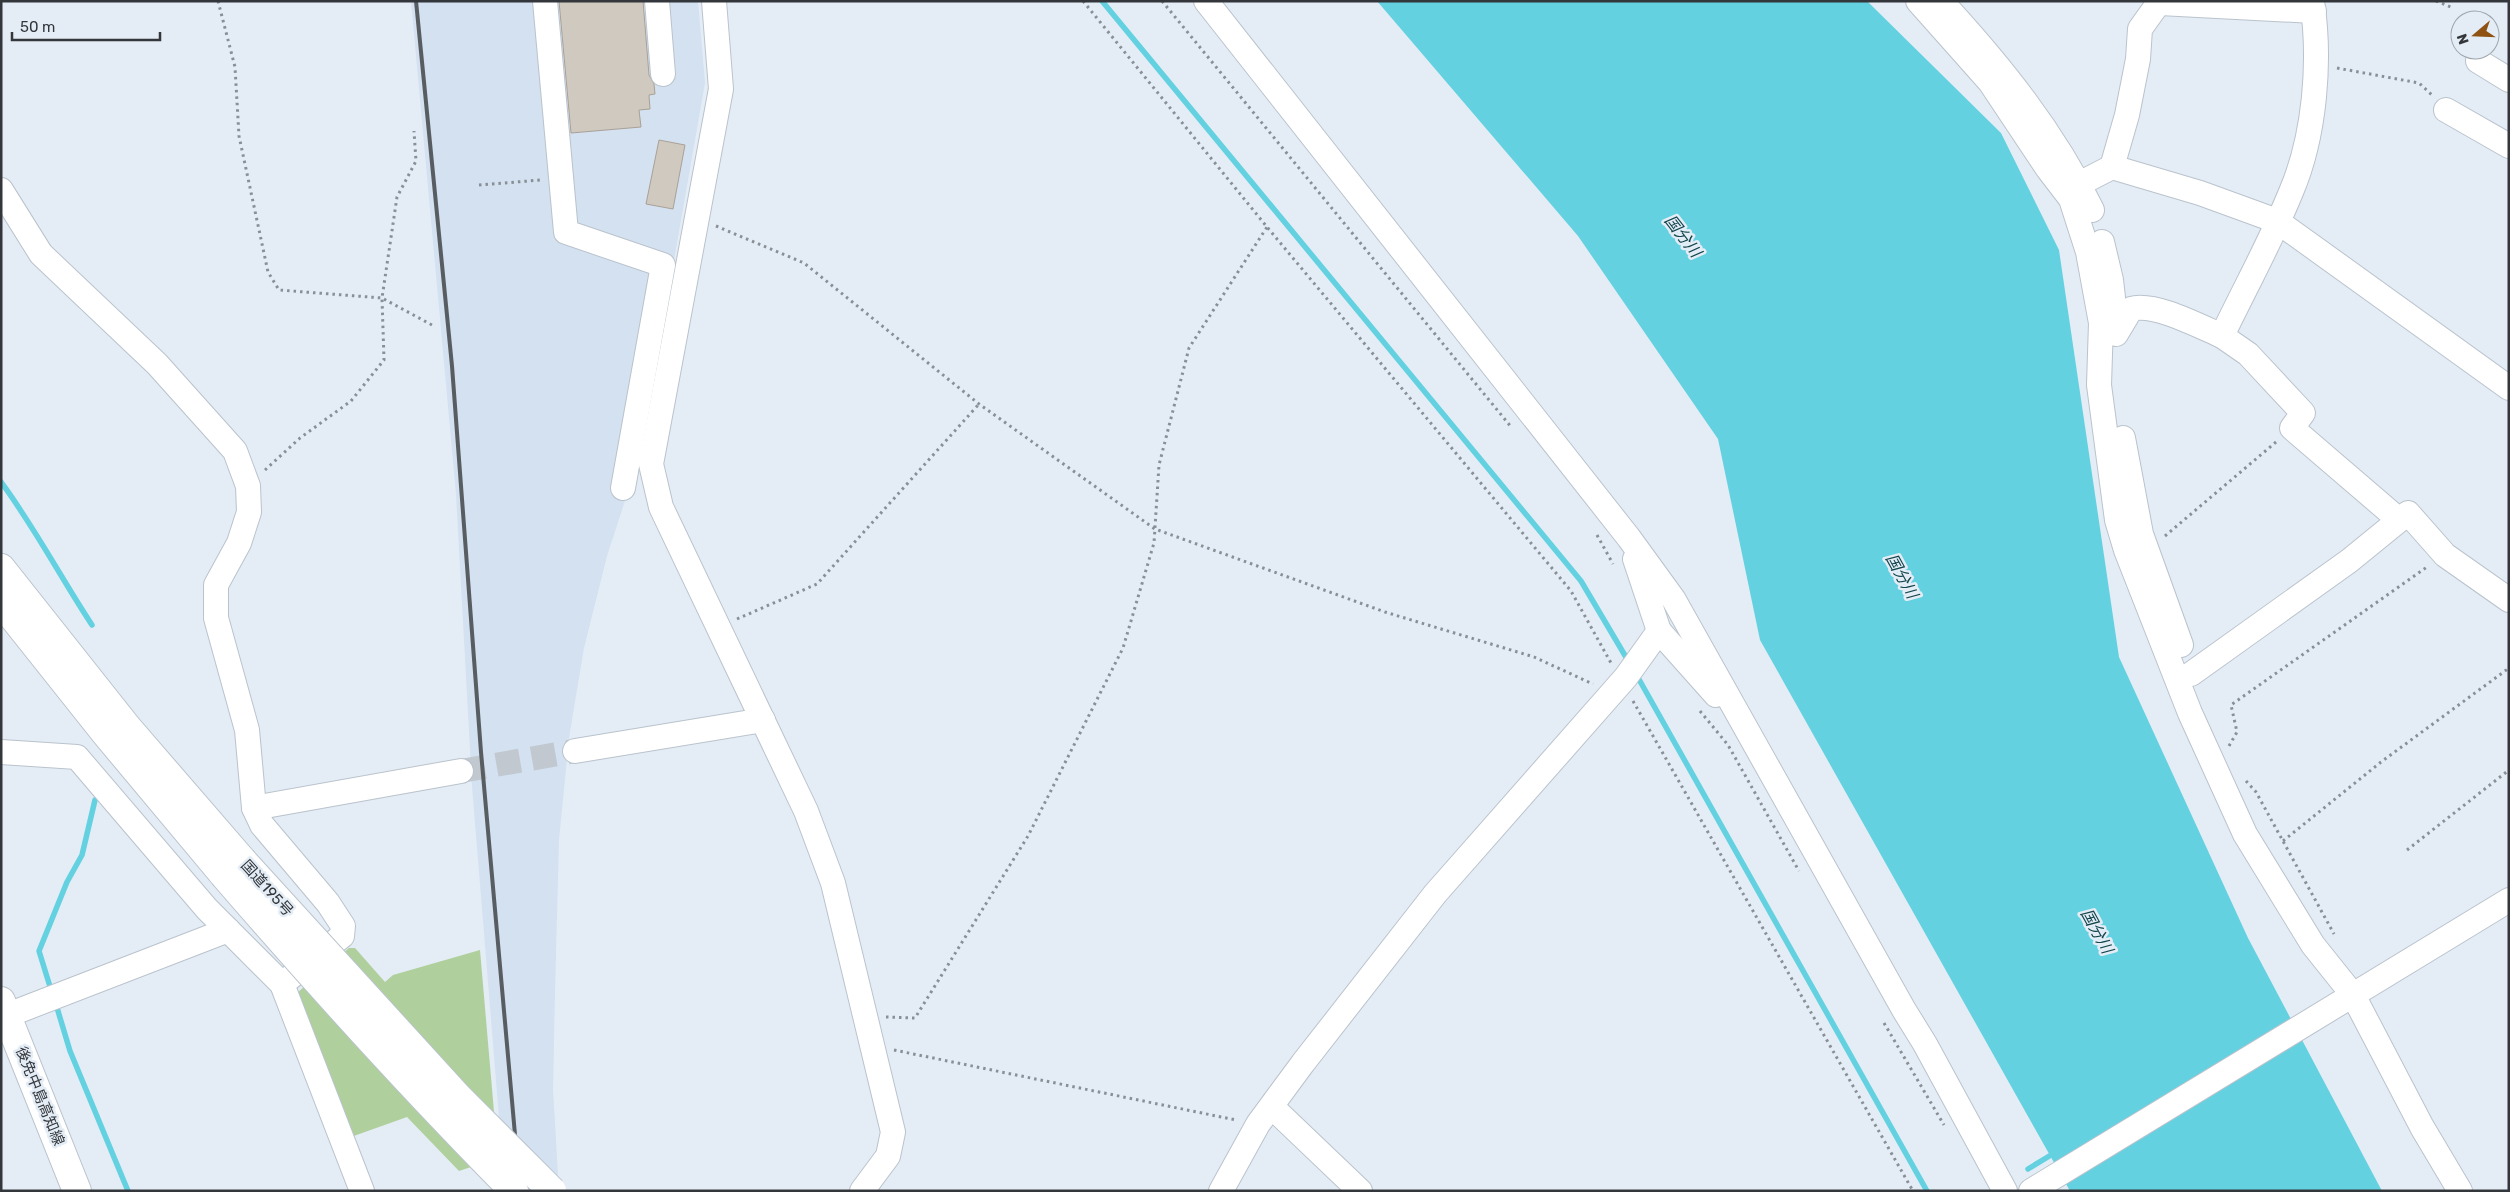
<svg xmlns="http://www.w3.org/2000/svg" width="2510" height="1192" viewBox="0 0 2510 1192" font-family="Rubik,'Noto Sans JP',sans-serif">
  <rect width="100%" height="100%" fill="#e4edf6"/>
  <polygon fill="#d3e1f0" points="411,1 698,1 705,83 640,455 607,556 584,648 569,738 559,840 555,992 553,1090 559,1191 505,1191 472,786 456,494"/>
  <polygon fill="#afd09c" points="349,948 355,948 385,982 393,975 480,950 498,1158 459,1171 407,1117 351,1137 297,993"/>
  <polygon fill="#64d1e0" points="1377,1 1867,1 2001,133 2059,250 2119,657 2248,938 2382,1191 2070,1191 1760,640 1718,439 1578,236"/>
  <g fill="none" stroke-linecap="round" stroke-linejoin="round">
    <g stroke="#64d1e0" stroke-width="5.5">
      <polyline points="1102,1 1581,581 1630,664"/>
      <path d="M1 482C35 528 61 578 92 625"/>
      <polyline points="1636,674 1927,1191"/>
      <polyline points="52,993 39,951 67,882 82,855 95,800"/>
      <polyline points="55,1001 70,1051 128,1191"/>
      <polyline points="2028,1169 2056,1152"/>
    </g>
  </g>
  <g fill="#d0c9bf" stroke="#a9a198">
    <polygon points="559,1 643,1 649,75 654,84 655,94 649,95 650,109 639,110 641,127 571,133"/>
    <polygon points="659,140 685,145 673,209 646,204"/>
  </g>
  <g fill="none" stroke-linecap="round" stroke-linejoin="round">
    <polyline stroke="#c1c8d0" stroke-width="24" stroke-dasharray="24 12" stroke-linecap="butt" points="461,771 575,751"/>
    <defs>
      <g id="minor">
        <polyline points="545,1 566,232 663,265 623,488"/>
        <polyline points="657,1 663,74"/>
        <polyline points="714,1 721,89 651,464 661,507 806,811 833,883 893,1132 888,1156 862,1191"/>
        <polyline points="1206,1 1629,538 1674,600 1904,1010 1925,1044 2005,1191"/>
        <polyline points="1918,1 1990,82 2048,169 2071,199 2088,252 2101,323 2099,385 2117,520 2126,550 2190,713 2245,834 2313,945 2353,995 2422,1127 2460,1191"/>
        <path d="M1941 1C2000 65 2054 132 2092 210"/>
        <polyline points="2160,3 2314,11"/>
        <polyline points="2478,61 2509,80"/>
        <polyline points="2446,110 2509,146"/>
        <polyline points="2112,167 2127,115 2138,59 2140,29 2160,1"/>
        <polyline points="2079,184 2112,167 2200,193 2277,221 2509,388"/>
        <polyline points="1,190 41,254 157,364 235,451 248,486 249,512 239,543 216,585 216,618 247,730 254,808 262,825 328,903 343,926 342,936 282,984"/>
        <polyline points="2102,242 2111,280 2115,315"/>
        <path d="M2116 334 2131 309C2154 302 2199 326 2222 336 2245 288 2271 241 2291 192 2315 136 2321 61 2312 1"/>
        <polyline points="2222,336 2248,354 2303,413 2292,428 2398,519"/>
        <polyline points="2123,438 2141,534 2181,645"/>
        <polyline points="1635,559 1659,631"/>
        <polyline points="2191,674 2349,561 2408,513 2445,555 2509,600"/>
        <polyline points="575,751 763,720"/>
        <polyline points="1,752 77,757 207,909 282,984 362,1191"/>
        <polyline points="254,808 461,771"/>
        <polyline points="8,1015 228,930"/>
        <polyline points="1272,1107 1360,1191"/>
        <polyline points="1221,1191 1258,1124 1303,1063 1435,894 1626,677 1659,631 1716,695"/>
        <polyline points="2031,1191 2509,900"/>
      </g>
      <polyline id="major" points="1,1001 77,1191"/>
      <g id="highway">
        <polyline points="1,568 127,727 242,860"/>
        <polyline points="1,602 106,734 223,874"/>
      </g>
    </defs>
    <use href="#minor" stroke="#bac3cc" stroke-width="26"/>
    <use href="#major" stroke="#bac3cc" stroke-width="30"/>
    <use href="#highway" stroke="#bac3cc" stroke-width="30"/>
    <g stroke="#898f96" stroke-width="3" stroke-dasharray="2.5 4" stroke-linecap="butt">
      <polyline points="218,1 235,67 239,136 268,272 279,290 382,298 432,325"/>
      <polyline points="1083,1 1267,227 1571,591 1611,663"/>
      <polyline points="1162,1 1512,428"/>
      <polyline points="2436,1 2453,8"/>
      <polyline points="2337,68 2419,83 2432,95"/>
      <polyline points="479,185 541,180"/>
      <polyline points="716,226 804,263 979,404 1155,529 1385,612 1534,657 1593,684"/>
      <polyline points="265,470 300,438 351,401 384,360 382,298 397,197 416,161 414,131"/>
      <polyline points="1597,535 1613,564"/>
      <polyline points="2165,536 2276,442"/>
      <polyline points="737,619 817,584 979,404"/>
      <polyline points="1633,701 1913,1191"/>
      <polyline points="1700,711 1728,745 1799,871"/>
      <polyline points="2229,746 2237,732 2231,705 2427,567"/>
      <polyline points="2246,781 2256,792 2334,934"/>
      <polyline points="2283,841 2381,762 2509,668"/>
      <polyline points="2407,850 2509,770"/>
      <polyline points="886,1017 915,1018 1028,836 1123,648 1154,543 1159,465 1189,348 1267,227"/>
      <polyline points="1884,1023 1944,1125"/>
      <polyline points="894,1050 1236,1120"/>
    </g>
    <use href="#minor" stroke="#fff" stroke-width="24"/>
    <use href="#major" stroke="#fff" stroke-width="28"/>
    <use href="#highway" stroke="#fff" stroke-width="28"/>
    <polyline stroke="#585d62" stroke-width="4" points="416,1 452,366 481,752 520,1191"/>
    <defs>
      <g id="highway-bridge">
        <polyline points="242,860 458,1097 552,1191"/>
        <path d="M223 874C317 983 413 1089 514 1191"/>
      </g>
    </defs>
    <use href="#highway-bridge" stroke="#bac3cc" stroke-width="30" stroke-linecap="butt"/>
    <use href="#highway-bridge" stroke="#fff" stroke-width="28"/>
  </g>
  <g text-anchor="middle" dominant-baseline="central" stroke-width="5" stroke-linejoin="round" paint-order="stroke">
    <g font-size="15" fill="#33363a" stroke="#e4edf6">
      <text transform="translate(267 888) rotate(48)">国道195号</text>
      <text transform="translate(40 1096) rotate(68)">後免中島高知線</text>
    </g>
    <g font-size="16" font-style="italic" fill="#13454c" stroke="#e4edf6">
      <text transform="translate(1683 236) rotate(52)">国分川</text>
      <text transform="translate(1902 576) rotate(61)">国分川</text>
      <text transform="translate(2097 931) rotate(61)">国分川</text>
    </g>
  </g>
  <rect width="2510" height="1192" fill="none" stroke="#33363a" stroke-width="5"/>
  <g transform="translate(2475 35) rotate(251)"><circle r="24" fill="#e4edf6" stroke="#9da4ab"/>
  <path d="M0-4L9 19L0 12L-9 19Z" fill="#8f5213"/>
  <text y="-8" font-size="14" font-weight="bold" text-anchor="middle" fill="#33363a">N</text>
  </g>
  <path d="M12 32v8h148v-8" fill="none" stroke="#33363a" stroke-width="2.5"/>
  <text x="20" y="32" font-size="15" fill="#33363a" stroke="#e4edf6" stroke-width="4" paint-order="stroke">50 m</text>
</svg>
